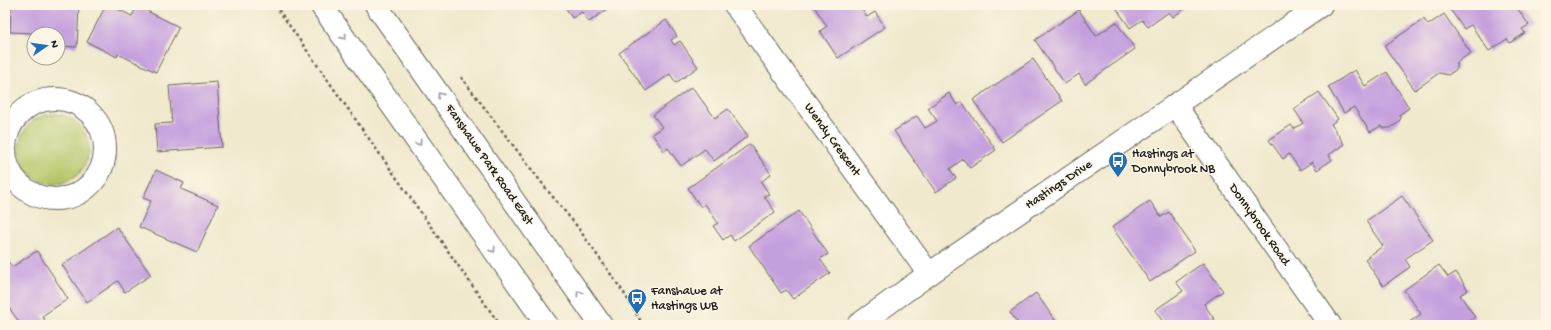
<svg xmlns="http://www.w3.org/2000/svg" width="1551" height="330" viewBox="0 0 1551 330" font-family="'Gochi Hand',sans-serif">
  <rect width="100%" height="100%" fill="#fcf5e5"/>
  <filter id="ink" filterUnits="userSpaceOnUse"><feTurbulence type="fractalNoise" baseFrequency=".025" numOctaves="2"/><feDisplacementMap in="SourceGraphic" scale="8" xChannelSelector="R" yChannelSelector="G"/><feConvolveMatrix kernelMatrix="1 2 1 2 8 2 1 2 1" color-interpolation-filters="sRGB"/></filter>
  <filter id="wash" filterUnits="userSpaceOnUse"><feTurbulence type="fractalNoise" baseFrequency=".012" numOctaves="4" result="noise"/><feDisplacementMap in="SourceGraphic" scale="16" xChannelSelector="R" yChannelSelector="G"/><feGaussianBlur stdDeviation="0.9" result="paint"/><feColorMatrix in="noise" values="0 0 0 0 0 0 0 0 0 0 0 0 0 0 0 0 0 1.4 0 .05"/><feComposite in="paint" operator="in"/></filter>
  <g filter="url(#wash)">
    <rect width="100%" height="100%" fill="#f0e9cd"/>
    <circle fill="#b5c669" stroke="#687142" cx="54" cy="149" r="35"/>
    <g id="blocks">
      <g fill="#c49fde">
        <polygon points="11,5 79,5 77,47 58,46 58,34 34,34 34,45 31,45 32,33 10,32"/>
        <polygon points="106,5 109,5 132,16 137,6 179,27 156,72 118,54 117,57 87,42"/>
        <polygon points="564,5 613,5 589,22 582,12 572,18"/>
        <polygon points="813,5 859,5 867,17 875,12 885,27 838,58 820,31 827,26"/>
        <polygon points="1114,5 1190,5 1173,17 1169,12 1148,27 1142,20 1130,28"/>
        <polygon points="1447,5 1515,5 1529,25 1522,29 1525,33 1510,43 1507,39 1489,51 1471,25 1464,29"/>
        <polygon points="1079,10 1096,36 1116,22 1135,49 1085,84 1079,74 1065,84 1035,40"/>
        <polygon points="1444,14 1471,53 1457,62 1457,69 1448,75 1439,73 1415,90 1384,46 1424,19 1428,25"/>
        <polygon points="666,20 677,36 671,40 674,45 680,41 698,67 676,83 670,74 646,91 619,53"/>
        <polygon points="1033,59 1062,101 1002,142 973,100"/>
        <polygon points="1355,70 1365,86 1387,72 1409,108 1399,115 1401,118 1398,123 1390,128 1382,128 1381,126 1370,132 1354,107 1344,113 1328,87"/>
        <polygon points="217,82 222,147 157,152 155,124 172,123 169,86"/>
        <polygon points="692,87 715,118 728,109 748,136 714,161 705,149 681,166 668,148 664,151 652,134 662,127 653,115"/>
        <polygon points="1319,92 1338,119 1331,124 1344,144 1329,155 1332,160 1317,170 1312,162 1300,170 1289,154 1283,159 1269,140 1291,125 1294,129 1303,123 1294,109"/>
        <polygon points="949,93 957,105 962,102 996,150 970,168 963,159 950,169 956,178 936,192 894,131 917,116 925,128 937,121 928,108"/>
        <polygon points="750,144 771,174 761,182 769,194 764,196 775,212 734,241 730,235 723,240 713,226 718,223 705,204 701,207 688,188"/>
        <polygon points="156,170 184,183 181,189 218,205 197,252 139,227 151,201 143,198"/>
        <polygon points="1402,196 1433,240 1405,259 1410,267 1383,286 1365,259 1383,246 1366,221"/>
        <polygon points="1150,201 1161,217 1169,212 1195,251 1150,282 1112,227"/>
        <polygon points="799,211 828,254 820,259 830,273 793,299 786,290 781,293 749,246"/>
        <polygon points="117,227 151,275 125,292 118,281 87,302 62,265"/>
        <polygon points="37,251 68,299 42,316 45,320 38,325 21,325 5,302 5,264 8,261 12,267"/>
        <polygon points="1203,263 1223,291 1204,304 1218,325 1165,325 1155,310 1183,291 1176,282"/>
        <polygon points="1439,265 1448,277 1456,272 1468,290 1460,295 1475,317 1463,325 1410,325 1408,323 1421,314 1404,290"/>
        <polygon points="1036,293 1057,323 1055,325 1019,325 1010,312"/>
      </g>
    </g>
  </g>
  <g filter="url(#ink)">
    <use href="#blocks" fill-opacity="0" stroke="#66645a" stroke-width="1"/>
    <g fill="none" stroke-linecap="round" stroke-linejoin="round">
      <defs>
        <g id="street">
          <polyline points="735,5 929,274"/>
          <circle cx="55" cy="149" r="50"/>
          <polyline points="1175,105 1330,325"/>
        </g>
        <g id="secondary">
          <polyline points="321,5 547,325"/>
          <polyline points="376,5 601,325"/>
          <polyline points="858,325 929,274 1321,5"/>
        </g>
      </defs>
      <use href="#street" stroke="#66645a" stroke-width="24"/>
      <use href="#secondary" stroke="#66645a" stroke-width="24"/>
      <g stroke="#66645a" stroke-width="2.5" stroke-dasharray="3 3" stroke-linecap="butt">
        <polyline points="275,5 500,325"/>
        <polyline points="461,77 548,191 576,225 624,293 643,325"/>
      </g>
      <use href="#street" stroke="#fff" stroke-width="22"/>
      <use href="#secondary" stroke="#fff" stroke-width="22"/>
    </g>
    <defs><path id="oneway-chevron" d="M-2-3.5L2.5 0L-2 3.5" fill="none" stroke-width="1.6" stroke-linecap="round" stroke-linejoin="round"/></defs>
    <g stroke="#999">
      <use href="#oneway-chevron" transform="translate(344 37) rotate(55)"/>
      <use href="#oneway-chevron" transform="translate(440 95) rotate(-125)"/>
      <use href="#oneway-chevron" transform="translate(419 143) rotate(55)"/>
      <use href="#oneway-chevron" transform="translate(493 250) rotate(55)"/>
      <use href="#oneway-chevron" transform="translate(579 293) rotate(-125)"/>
    </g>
  </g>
  <defs>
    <symbol id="bus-pin" viewBox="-11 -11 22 30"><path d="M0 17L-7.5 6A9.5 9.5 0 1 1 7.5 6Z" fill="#1f6fb2" stroke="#fcf5e5"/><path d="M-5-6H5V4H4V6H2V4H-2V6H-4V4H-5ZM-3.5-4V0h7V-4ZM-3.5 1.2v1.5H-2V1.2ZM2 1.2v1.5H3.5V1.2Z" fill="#fff"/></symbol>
  </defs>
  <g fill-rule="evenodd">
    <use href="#bus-pin" x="1107" y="150" width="22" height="30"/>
    <use href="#bus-pin" x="626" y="287" width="22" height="30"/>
  </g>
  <g text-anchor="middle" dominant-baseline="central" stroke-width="3" stroke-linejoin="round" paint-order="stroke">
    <g font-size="13" fill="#1c1c1c" stroke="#fcf5e5">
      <text transform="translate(832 140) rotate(54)">Wendy Crescent</text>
      <text transform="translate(489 165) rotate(55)">Fanshawe Park Road East</text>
      <text transform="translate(1059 185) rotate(-34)">Hastings Drive</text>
      <text transform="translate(1259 225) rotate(55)">Donnybrook Road</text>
    </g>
    <g font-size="13" fill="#1c1c1c" stroke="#fcf5e5" text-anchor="start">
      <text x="1132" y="154">Hastings at<tspan x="1132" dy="15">Donnybrook NB</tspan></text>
      <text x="651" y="291">Fanshawe at<tspan x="651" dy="15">Hastings WB</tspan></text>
    </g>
  </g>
  <rect width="1551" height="330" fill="none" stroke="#fcf5e5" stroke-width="20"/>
  <g transform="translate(46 46) rotate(77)"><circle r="19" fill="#fcf5e5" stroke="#a29e95"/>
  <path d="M0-3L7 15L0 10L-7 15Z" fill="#1f6fb2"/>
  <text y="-6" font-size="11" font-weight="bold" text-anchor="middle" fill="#1c1c1c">N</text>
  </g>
</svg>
